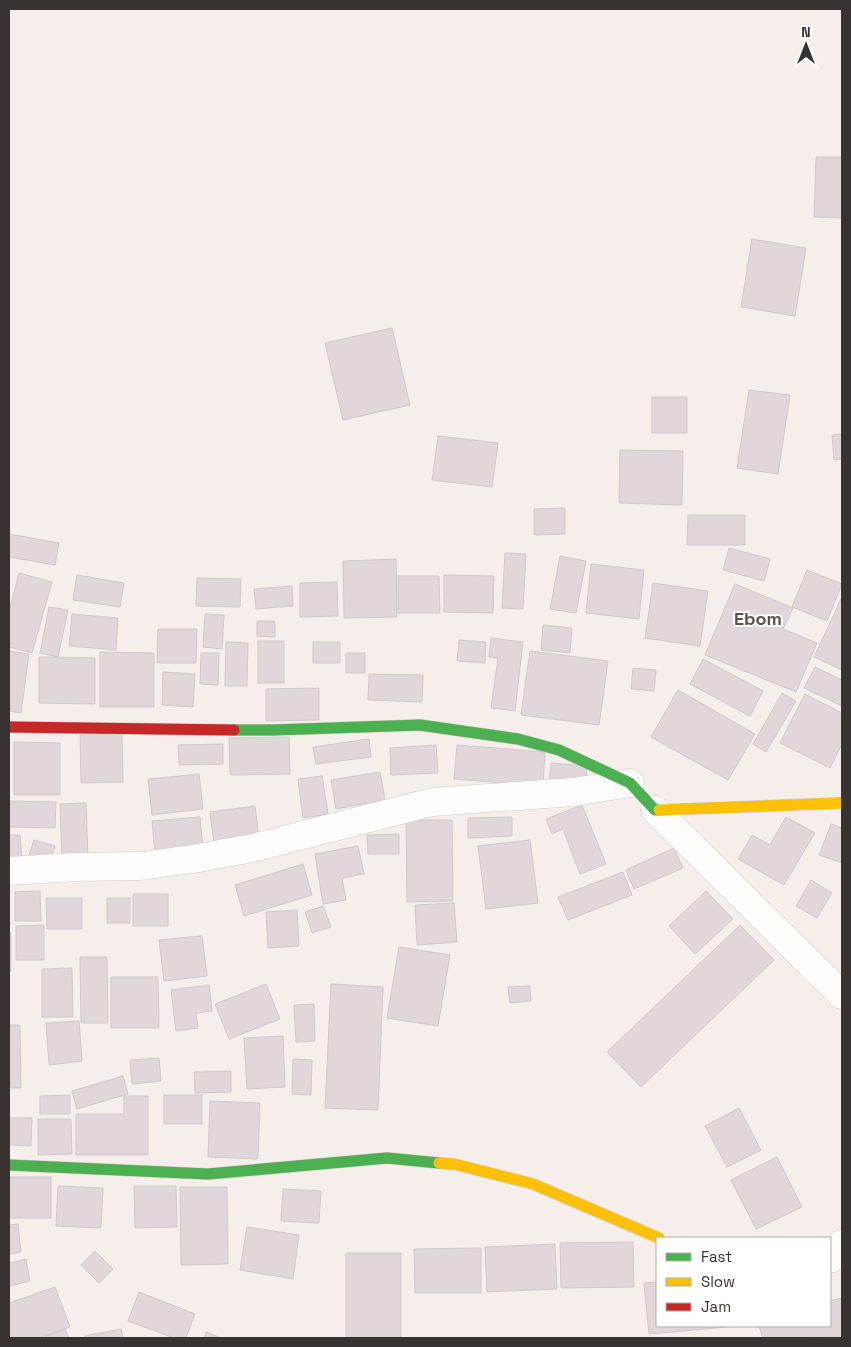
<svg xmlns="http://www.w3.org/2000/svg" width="851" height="1347" viewBox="0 0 851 1347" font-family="'Space Grotesk',sans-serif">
  <rect width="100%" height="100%" fill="#f6eeeb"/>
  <g fill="#e1d7db" stroke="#cec9c9">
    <polygon points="816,157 842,157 842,218 814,217"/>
    <polygon points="752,239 806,248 795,316 741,307"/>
    <polygon points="392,328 410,405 343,420 325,343"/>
    <polygon points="749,390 790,395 778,474 737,468"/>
    <rect x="652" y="397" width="35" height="36"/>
    <polygon points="842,434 842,459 834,460 832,435"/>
    <polygon points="438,436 498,443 492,487 432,480"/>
    <polygon points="620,450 683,451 682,505 619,503"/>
    <polygon points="565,508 565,534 534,535 534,509"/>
    <polygon points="688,515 745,515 745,545 687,545"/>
    <polygon points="9,534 59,543 55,565 9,557"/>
    <polygon points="729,548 770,559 764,581 723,570"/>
    <polygon points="505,553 526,554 523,609 502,608"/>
    <polygon points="560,556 586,561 576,613 550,609"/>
    <polygon points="396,559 397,617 344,618 343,561"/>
    <polygon points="591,564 644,570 639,619 586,613"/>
    <polygon points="807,570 842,584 827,621 792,607"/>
    <polygon points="19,573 52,582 32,653 9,647 9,612"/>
    <polygon points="77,575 124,583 120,607 73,600"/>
    <polygon points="444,575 494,576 493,613 444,612"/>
    <polygon points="398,576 439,576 440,613 398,613"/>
    <polygon points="197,578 241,579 240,607 196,606"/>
    <polygon points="337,582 338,616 300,617 300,583"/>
    <polygon points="653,583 708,591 700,646 645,638"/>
    <polygon points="735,584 793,608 783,629 817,643 796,692 705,655"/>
    <polygon points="292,586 293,606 256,609 254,589"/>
    <polygon points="842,597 842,670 814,657"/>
    <polygon points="49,607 68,610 58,657 40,653"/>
    <polygon points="72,614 118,618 116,650 69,646"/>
    <polygon points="205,614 224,615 222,649 203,647"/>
    <polygon points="257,621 275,621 275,637 257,636"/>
    <polygon points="543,625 572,628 570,653 541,650"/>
    <polygon points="158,629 197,629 196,663 157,663"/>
    <polygon points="491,638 523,642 515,711 491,708 498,658 489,657"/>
    <polygon points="459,640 486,642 485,663 457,661"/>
    <rect x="258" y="641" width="26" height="42"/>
    <polygon points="226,642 248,643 247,686 225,686"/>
    <rect x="313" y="642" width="27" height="21"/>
    <polygon points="9,651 29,654 21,713 9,711"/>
    <polygon points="530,651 608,661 599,725 521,715"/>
    <polygon points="100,652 154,653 154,707 100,707"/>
    <polygon points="201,653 219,653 218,685 200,684"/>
    <rect x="346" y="653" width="19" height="20"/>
    <polygon points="39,657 95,658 95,704 39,703"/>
    <polygon points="703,659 763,691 750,716 690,684"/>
    <polygon points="815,667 842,680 842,706 804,688"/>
    <polygon points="633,668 656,670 654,691 631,689"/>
    <polygon points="163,672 195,674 193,707 162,705"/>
    <polygon points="369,674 423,675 422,702 368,700"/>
    <polygon points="319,688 319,720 266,721 266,689"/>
    <polygon points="678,690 755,734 728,780 651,737"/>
    <polygon points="782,693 796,701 766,752 753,744"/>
    <polygon points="805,694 842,713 842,744 830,768 780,743"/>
    <polygon points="80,733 122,733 123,782 81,783"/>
    <polygon points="289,737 290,774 230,775 229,738"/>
    <polygon points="369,739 371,757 316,764 313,747"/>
    <polygon points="14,742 60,743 60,795 14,795"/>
    <polygon points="223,744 223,764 179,765 178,745"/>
    <polygon points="436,745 438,773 391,775 390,748"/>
    <polygon points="457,745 545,752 543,786 454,779"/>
    <polygon points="551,763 587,766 585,787 549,784"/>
    <polygon points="380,772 385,800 336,809 331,780"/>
    <polygon points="199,774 203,809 152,815 148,779"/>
    <polygon points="322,776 328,814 303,818 298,779"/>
    <polygon points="9,801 56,802 55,828 9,827"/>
    <polygon points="86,803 88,859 62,860 60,804"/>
    <polygon points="582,805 606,864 580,874 563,829 552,834 546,819"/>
    <polygon points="255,806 259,839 214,844 210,812"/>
    <polygon points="200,817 203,850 155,854 152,821"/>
    <polygon points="512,817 512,836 468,838 468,818"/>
    <polygon points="786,817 815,833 784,885 738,859 752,835 770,845"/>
    <polygon points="406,820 452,820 453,901 407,902"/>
    <polygon points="831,824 842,828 842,863 819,855"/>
    <polygon points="399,834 399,854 368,854 367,835"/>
    <polygon points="9,835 20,835 22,861 9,862"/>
    <polygon points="34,840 55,846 49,865 28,858"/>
    <polygon points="530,840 538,903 486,909 478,846"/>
    <polygon points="358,846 364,874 342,878 346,900 323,904 315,854"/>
    <polygon points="674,848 683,868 634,889 626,870"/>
    <polygon points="303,864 312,895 244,916 235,885"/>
    <polygon points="623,872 632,895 568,920 558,897"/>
    <polygon points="811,880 832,893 817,918 796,906"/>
    <polygon points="40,891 41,921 15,921 15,892"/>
    <polygon points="706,891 733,919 695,954 669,926"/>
    <rect x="133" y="894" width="35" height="32"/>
    <polygon points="46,898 82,898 82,929 47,929"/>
    <rect x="107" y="898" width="23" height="25"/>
    <polygon points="454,903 457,942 417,945 415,905"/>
    <polygon points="323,906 331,927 312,933 305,912"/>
    <polygon points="297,910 299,946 268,948 266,912"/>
    <polygon points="44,925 44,960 16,960 16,926"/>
    <polygon points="740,925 774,960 641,1087 607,1052"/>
    <rect x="9" y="933" width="2" height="38"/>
    <polygon points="202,936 207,976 164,981 159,940"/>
    <polygon points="399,947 450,955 438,1026 387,1018"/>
    <polygon points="80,957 107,957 108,1023 81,1023"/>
    <polygon points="72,968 73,1017 42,1017 42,969"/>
    <polygon points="111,977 158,977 159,1028 111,1028"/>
    <polygon points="266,984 280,1019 229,1039 215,1004"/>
    <polygon points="331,984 383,987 378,1110 325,1108"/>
    <polygon points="209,985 212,1011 196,1013 198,1028 176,1031 171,990"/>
    <polygon points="530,986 531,1001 510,1003 508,987"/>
    <polygon points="314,1004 315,1041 296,1042 294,1005"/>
    <polygon points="79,1021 82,1061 49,1065 46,1023"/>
    <polygon points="9,1025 20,1025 21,1088 9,1088"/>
    <polygon points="283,1036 285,1087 247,1089 244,1038"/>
    <polygon points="159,1058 161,1081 132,1084 130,1060"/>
    <polygon points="293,1059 312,1060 311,1095 292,1094"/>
    <polygon points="231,1071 231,1092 195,1093 194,1072"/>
    <polygon points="123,1076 128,1094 77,1109 72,1091"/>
    <polygon points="70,1095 70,1114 40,1114 40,1096"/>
    <rect x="164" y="1095" width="38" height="29"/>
    <polygon points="124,1096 148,1096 148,1155 76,1155 76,1114 124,1114"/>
    <polygon points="210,1101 260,1103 258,1159 208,1157"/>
    <polygon points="739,1108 761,1150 727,1167 705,1126"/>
    <polygon points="9,1118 32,1118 31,1146 9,1145"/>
    <polygon points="38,1119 71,1119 72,1154 38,1155"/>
    <polygon points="777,1157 802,1207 756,1229 731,1180"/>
    <rect x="9" y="1177" width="42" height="41"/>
    <polygon points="58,1186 103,1188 101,1228 56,1226"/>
    <polygon points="134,1186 176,1186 177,1227 135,1228"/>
    <polygon points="180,1187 227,1187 228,1264 181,1265"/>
    <polygon points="283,1189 321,1191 319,1223 281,1221"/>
    <polygon points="18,1224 21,1252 9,1254 9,1225"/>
    <polygon points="247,1227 299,1235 293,1279 240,1270"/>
    <polygon points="633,1242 634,1287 561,1288 560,1243"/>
    <polygon points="555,1244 557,1289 487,1292 485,1247"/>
    <polygon points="481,1248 481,1293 415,1293 414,1249"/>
    <polygon points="95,1251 113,1269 99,1283 81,1265"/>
    <rect x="346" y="1253" width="55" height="85"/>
    <polygon points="26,1259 30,1281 9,1286 9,1263"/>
    <polygon points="657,1282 657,1326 727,1327 649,1334 644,1283"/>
    <polygon points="55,1287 70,1327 38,1338 9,1338 9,1303"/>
    <polygon points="139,1292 195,1314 186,1338 174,1338 128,1321"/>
    <polygon points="842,1298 842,1337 763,1338 759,1326 830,1326 830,1301"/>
    <polygon points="65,1329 69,1338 42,1338"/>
    <polygon points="121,1329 123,1338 86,1338 85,1336"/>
    <polygon points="206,1332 221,1338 204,1338"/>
  </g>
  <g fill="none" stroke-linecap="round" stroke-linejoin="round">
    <defs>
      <g id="street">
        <polyline points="655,810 842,995"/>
        <polyline points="9,871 75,867 141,866 193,859 253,848 432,802 574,792 630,783"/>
        <polyline points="830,1259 834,1256 842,1244"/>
      </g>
      <g id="fast">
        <polyline points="234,730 273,730 420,725 518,739 559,750 630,783 655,810 659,810"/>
        <polyline points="9,1165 208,1174 387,1158 439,1163"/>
      </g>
      <g id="slow">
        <polyline points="659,810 842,803"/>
        <polyline points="439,1163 454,1164 533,1184 659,1238"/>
      </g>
      <polyline id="jam" points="9,727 234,730"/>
    </defs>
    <use href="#street" stroke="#d0cbc8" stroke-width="29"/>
    <use href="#fast" stroke="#d0cbc8" stroke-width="12"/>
    <use href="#slow" stroke="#d0cbc8" stroke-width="12"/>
    <use href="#jam" stroke="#d0cbc8" stroke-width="12"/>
    <use href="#street" stroke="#fefcfc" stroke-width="28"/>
    <use href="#fast" stroke="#4caf50" stroke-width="11"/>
    <use href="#slow" stroke="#ffc107" stroke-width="11"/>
    <use href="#jam" stroke="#c62828" stroke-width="11"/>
  </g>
  <g text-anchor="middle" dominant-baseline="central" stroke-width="4" stroke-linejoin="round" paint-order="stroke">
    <g font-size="18" font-weight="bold" fill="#5f524d" stroke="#fff">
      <text x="758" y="618">Ebom</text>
    </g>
  </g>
  <rect width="851" height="1347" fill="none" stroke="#383230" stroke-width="20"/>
  <rect x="656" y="1237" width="175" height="90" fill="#ffffff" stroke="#afadac"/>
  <rect x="666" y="1253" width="25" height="8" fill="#4caf50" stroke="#afadac"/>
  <text x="701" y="1262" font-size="15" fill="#383230">Fast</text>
  <rect x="666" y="1278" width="25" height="8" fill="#ffc107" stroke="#afadac"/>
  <text x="701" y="1287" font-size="15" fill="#383230">Slow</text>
  <rect x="666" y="1303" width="25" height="8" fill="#c62828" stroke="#afadac"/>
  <text x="701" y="1312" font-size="15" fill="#383230">Jam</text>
  <g transform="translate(806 45)" stroke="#ffffff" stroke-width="4" paint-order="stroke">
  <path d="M0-4L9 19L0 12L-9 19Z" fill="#383230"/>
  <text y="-8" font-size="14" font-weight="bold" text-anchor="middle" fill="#383230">N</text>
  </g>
</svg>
